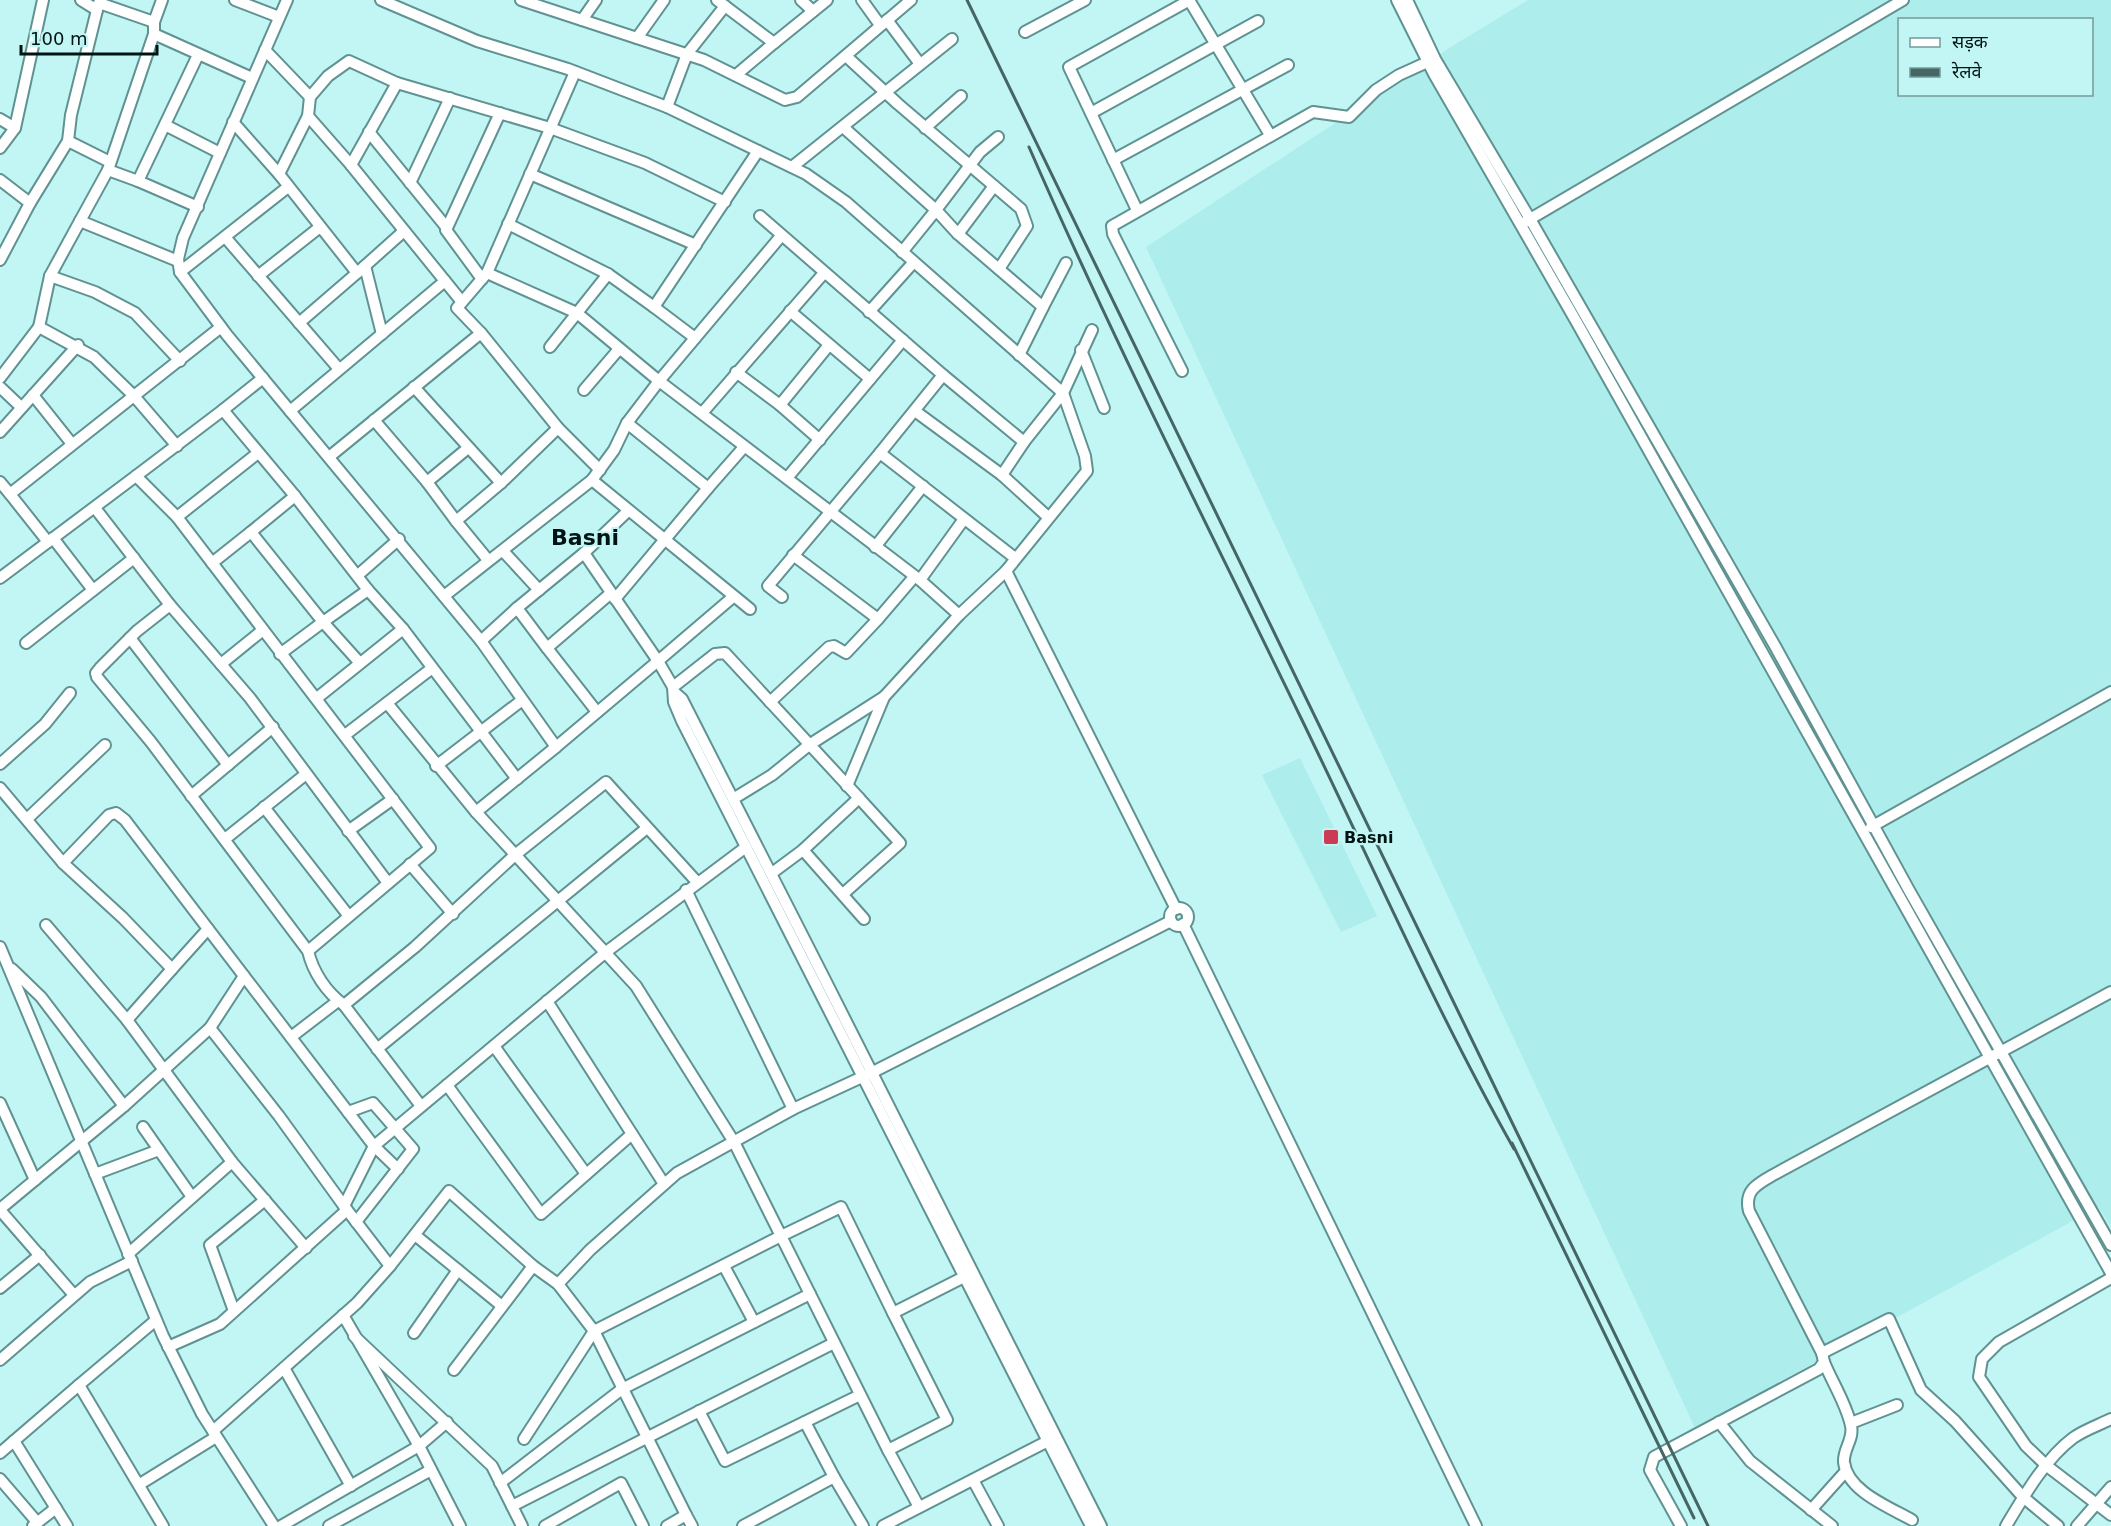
<svg xmlns="http://www.w3.org/2000/svg" width="2111" height="1526" viewBox="0 0 2111 1526" font-family="'DejaVu Sans','Noto Sans Devanagari',sans-serif">
  <rect width="100%" height="100%" fill="#c1f6f5"/>
  <g fill="#adedeb" fill-rule="evenodd">
    <path d="M1528 0H2111V1227L2098 1207 1695 1428 1146 247 1454 45ZM1900 20H2092V94H1900Z"/>
    <polygon points="1300,758 1377,916 1341,932 1262,775"/>
  </g>
  <g fill="none" stroke-linecap="round" stroke-linejoin="round">
    <defs>
      <g id="minor">
        <polyline points="81,0 97,10 98,6"/>
        <polyline points="162,0 154,22 154,34 252,78"/>
        <polyline points="235,0 279,17"/>
        <polyline points="287,0 183,238 178,259 180,272 227,335 481,641 556,747 658,661 673,687 674,702 682,721 1091,1526"/>
        <polyline points="381,0 477,41 568,69 667,107 806,174 846,202 1063,393 1085,456 1087,471 1006,571 1176,909"/>
        <polyline points="521,0 704,60 785,100 797,97 911,0"/>
        <polyline points="717,0 774,43 736,75"/>
        <polyline points="801,0 813,11"/>
        <polyline points="862,0 880,25"/>
        <polyline points="1189,0 1270,135"/>
        <polyline points="1397,0 1434,74 1576,321 2111,1273"/>
        <polyline points="1407,0 1435,59 1530,219 1775,646 1910,892 2111,1245"/>
        <polyline points="99,3 154,22"/>
        <polyline points="582,20 596,0"/>
        <polyline points="887,20 920,64"/>
        <polyline points="1025,32 1085,0"/>
        <polyline points="637,38 664,0"/>
        <polyline points="774,43 827,0"/>
        <polyline points="265,50 310,97"/>
        <polyline points="846,56 898,104 1021,209 1027,226 999,269"/>
        <polyline points="667,107 687,54 725,6"/>
        <polyline points="1091,113 1258,21"/>
        <polyline points="0,119 15,128 0,148"/>
        <polyline points="233,122 279,174 308,116"/>
        <polyline points="165,125 220,153"/>
        <polyline points="843,127 936,210 902,252"/>
        <polyline points="15,128 43,0"/>
        <polyline points="925,128 961,96"/>
        <polyline points="369,132 447,228"/>
        <polyline points="998,137 980,152 936,210 958,234 1043,307 1019,355"/>
        <polyline points="68,141 110,162"/>
        <polyline points="1113,160 1288,65"/>
        <polyline points="351,165 308,116 310,97 328,76 349,61 397,83"/>
        <polyline points="792,167 952,39"/>
        <polyline points="108,170 154,34"/>
        <polyline points="279,174 357,273 404,231"/>
        <polyline points="530,174 696,245"/>
        <polyline points="0,180 30,203 0,260"/>
        <polyline points="138,181 108,170 80,221 178,261"/>
        <polyline points="410,183 450,98"/>
        <polyline points="30,203 68,141 71,115 97,10"/>
        <polyline points="198,207 138,181 198,55"/>
        <polyline points="1137,210 1069,67 1190,0"/>
        <polyline points="760,216 943,375"/>
        <polyline points="80,221 50,276 95,292 135,313 180,361"/>
        <polyline points="1525,222 1903,0"/>
        <polyline points="508,224 608,274 654,307"/>
        <polyline points="958,234 994,186"/>
        <polyline points="225,237 339,369"/>
        <polyline points="365,266 382,334"/>
        <polyline points="180,272 288,187"/>
        <polyline points="487,273 577,313 659,381 781,236"/>
        <polyline points="50,276 39,327 94,357 134,396 177,446"/>
        <polyline points="258,276 320,227"/>
        <polyline points="482,279 446,230 500,113"/>
        <polyline points="462,302 351,165 397,83 550,128 645,163 725,202"/>
        <polyline points="1043,307 1066,263"/>
        <polyline points="790,311 870,379"/>
        <polyline points="869,312 913,263"/>
        <polyline points="299,323 357,273"/>
        <polyline points="481,333 457,308 487,273 575,72"/>
        <polyline points="695,338 654,307 758,151"/>
        <polyline points="550,347 608,274"/>
        <polyline points="1081,350 1104,408"/>
        <polyline points="1182,371 1113,234 1112,226 1313,112 1349,117 1376,90 1399,75 1432,60"/>
        <polyline points="736,372 780,405 820,440"/>
        <polyline points="0,378 39,327"/>
        <polyline points="263,378 223,410 295,496 368,590 403,629 517,779"/>
        <polyline points="0,387 21,407"/>
        <polyline points="414,387 501,483"/>
        <polyline points="584,390 619,349"/>
        <polyline points="33,395 72,444"/>
        <polyline points="780,405 829,345"/>
        <polyline points="290,411 445,281"/>
        <polyline points="915,411 1002,475 1048,517"/>
        <polyline points="703,412 824,273"/>
        <polyline points="374,420 427,482 456,521"/>
        <polyline points="627,423 708,488 744,447"/>
        <polyline points="558,428 600,470"/>
        <polyline points="0,432 78,345"/>
        <polyline points="329,457 481,333 558,428 501,483 456,521 488,560"/>
        <polyline points="1002,475 1024,442"/>
        <polyline points="136,476 223,410"/>
        <polyline points="787,478 903,340"/>
        <polyline points="592,480 750,609"/>
        <polyline points="0,482 10,494"/>
        <polyline points="427,482 468,448"/>
        <polyline points="295,496 251,532 323,622 368,590"/>
        <polyline points="95,508 170,605 250,698 388,883"/>
        <polyline points="628,511 584,553 658,661 733,597"/>
        <polyline points="177,517 258,453"/>
        <polyline points="53,538 93,590"/>
        <polyline points="48,542 10,494 221,327"/>
        <polyline points="875,547 923,486"/>
        <polyline points="504,552 539,590"/>
        <polyline points="1015,558 880,453 943,375 1024,442 1063,393 1092,330"/>
        <polyline points="212,563 251,532"/>
        <polyline points="358,575 399,539"/>
        <polyline points="0,578 136,476 177,517 430,848 308,951"/>
        <polyline points="920,580 964,519"/>
        <polyline points="444,596 592,480 614,450 627,423 659,381 920,580 959,615"/>
        <polyline points="782,597 768,586 880,453"/>
        <polyline points="615,599 708,488"/>
        <path d="M170 605 137 631 100 668 96 673 97 677 151 742 308 951C313 972 326 992 344 1005"/>
        <polyline points="517,608 584,553"/>
        <polyline points="878,619 914,577"/>
        <polyline points="130,638 228,765"/>
        <polyline points="481,641 517,608 547,648"/>
        <polyline points="26,643 134,558"/>
        <polyline points="280,654 323,622 359,662"/>
        <polyline points="221,664 263,630"/>
        <polyline points="673,687 715,654 725,653 859,798 803,850 772,873"/>
        <path d="M674 692 682 699C823 974 961 1250 1101 1526"/>
        <polyline points="317,698 403,629"/>
        <polyline points="770,702 829,647 834,646 846,653 878,619 793,555"/>
        <polyline points="387,703 476,812"/>
        <polyline points="597,712 547,648 611,593"/>
        <polyline points="345,735 431,669"/>
        <polyline points="556,747 476,812 636,986 734,1142 781,1236 841,1207 893,1313"/>
        <polyline points="0,764 45,724 70,693"/>
        <polyline points="436,766 521,701"/>
        <polyline points="847,786 884,697 959,615 1006,571"/>
        <polyline points="0,788 63,863"/>
        <polyline points="191,796 273,727"/>
        <polyline points="733,799 772,775 809,745 884,697"/>
        <polyline points="264,807 348,915"/>
        <polyline points="27,819 105,745"/>
        <polyline points="1871,827 2111,692"/>
        <polyline points="348,831 393,799"/>
        <polyline points="225,839 306,774"/>
        <polyline points="803,850 864,919"/>
        <polyline points="410,864 453,914"/>
        <polyline points="686,890 793,1109"/>
        <polyline points="843,894 900,843 859,798"/>
        <circle cx="1179" cy="917" r="9"/>
        <polyline points="1183,924 1476,1526"/>
        <polyline points="46,925 127,1020"/>
        <polyline points="0,947 163,1336 202,1414 274,1526"/>
        <polyline points="12,969 41,997 124,1106"/>
        <polyline points="172,969 208,929"/>
        <polyline points="244,976 125,820 116,813 109,815 63,863 123,918 172,969 127,1020 232,1162 306,1248"/>
        <polyline points="547,1001 664,1184"/>
        <polyline points="210,1028 279,1116 344,1206"/>
        <polyline points="291,1037 338,1001"/>
        <polyline points="494,1046 586,1174"/>
        <polyline points="377,1049 647,828"/>
        <polyline points="447,1085 541,1214 632,1134"/>
        <polyline points="0,1103 35,1180"/>
        <polyline points="421,1106 344,1005 415,947 515,855 606,782 697,882"/>
        <polyline points="348,1112 373,1103 413,1149 356,1222"/>
        <polyline points="143,1127 159,1150"/>
        <polyline points="95,1174 159,1150 192,1197"/>
        <polyline points="0,1209 124,1106 210,1028 244,976 374,1146 398,1169"/>
        <polyline points="0,1210 74,1295"/>
        <polyline points="415,1235 502,1306"/>
        <polyline points="128,1254 232,1162"/>
        <polyline points="390,1266 449,1191 533,1266 558,1284 594,1331 686,1515"/>
        <polyline points="724,1266 754,1322"/>
        <polyline points="2111,1278 1999,1342 1982,1359 1979,1377 2026,1446 2047,1466 2111,1515"/>
        <polyline points="558,1284 590,1250 677,1173 793,1109 873,1072 1171,921"/>
        <polyline points="0,1288 40,1255"/>
        <polyline points="234,1311 210,1245 265,1200"/>
        <polyline points="343,1315 419,1446 460,1526"/>
        <polyline points="414,1333 458,1270"/>
        <polyline points="354,1336 492,1466 522,1526"/>
        <polyline points="168,1347 220,1324 347,1210"/>
        <polyline points="1822,1353 1889,1319 1921,1390 1955,1421 2023,1497 2058,1526"/>
        <polyline points="0,1360 90,1282 132,1261"/>
        <path d="M1824 1362C1832 1382 1847 1405 1851 1426 1854 1439 1843 1449 1844 1462 1847 1491 1889 1507 1912 1520"/>
        <polyline points="284,1368 351,1486"/>
        <polyline points="454,1370 533,1266"/>
        <polyline points="79,1385 156,1320"/>
        <polyline points="699,1411 725,1461 860,1395"/>
        <polyline points="1719,1422 1750,1461 1832,1526"/>
        <polyline points="1851,1423 1897,1405"/>
        <polyline points="213,1431 357,1303 390,1266 344,1206 374,1146 606,952 746,847"/>
        <polyline points="524,1439 594,1331 781,1236 888,1450"/>
        <polyline points="14,1441 67,1526"/>
        <polyline points="0,1453 79,1385 163,1526"/>
        <polyline points="834,1477 863,1526"/>
        <polyline points="0,1479 37,1522"/>
        <polyline points="973,1480 998,1526"/>
        <polyline points="500,1483 622,1389 810,1294"/>
        <polyline points="140,1484 216,1437"/>
        <polyline points="512,1506 834,1343"/>
        <polyline points="919,1507 888,1450 947,1420 893,1313 964,1277"/>
        <polyline points="1811,1510 1846,1471"/>
        <polyline points="33,1526 56,1508"/>
        <polyline points="281,1526 419,1446 447,1422"/>
        <polyline points="329,1526 431,1470"/>
        <polyline points="545,1526 621,1483 643,1526"/>
        <polyline points="667,1526 686,1515 692,1526"/>
        <polyline points="743,1526 834,1477 805,1422"/>
        <polyline points="883,1526 1048,1441"/>
        <path d="M1681 1526 1650 1470 1654 1457 1819 1369 1824 1362 1822 1353 1749 1211C1744 1191 1757 1184 1773 1175L2111 992"/>
        <path d="M2006 1526C2024 1496 2045 1459 2073 1438 2084 1430 2099 1425 2111 1419"/>
        <polyline points="2077,1526 2111,1487"/>
      </g>
    </defs>
    <use href="#minor" stroke="#609292" stroke-width="14"/>
    <use href="#minor" stroke="#fff" stroke-width="10"/>
    <g stroke="#466565" stroke-width="3">
      <polyline points="967,0 1708,1526"/>
      <path d="M1029 147C1113 340 1209 528 1301 718 1371 862 1435 1009 1514 1149"/>
      <polyline points="1512,1143 1694,1518"/>
    </g>
  </g>
  <rect fill="#cb3b55" stroke="#c1f6f5" stroke-width="2" x="1323" y="829" width="16" height="16" rx="3"/>
  <g text-anchor="middle" dominant-baseline="central" stroke-width="4.5" stroke-linejoin="round" paint-order="stroke">
    <g font-size="16" font-weight="bold" fill="#011313" stroke="#c1f6f5" text-anchor="start">
      <text x="1344" y="837">Basni</text>
    </g>
    <g font-size="22" font-weight="bold" fill="#011313" stroke="#c1f6f5">
      <text x="585" y="537">Basni</text>
    </g>
  </g>
  <rect x="1898" y="18" width="195" height="78" fill="#c1f6f5" stroke="#749b9b" stroke-width="1.5"/>
  <rect x="1910" y="38" width="30" height="9" fill="#ffffff" stroke="#749b9b" stroke-width="1.5"/>
  <text x="1952" y="48" font-size="18" fill="#011313">सड़क</text>
  <rect x="1910" y="68" width="30" height="9" fill="#466565" stroke="#749b9b" stroke-width="1.5"/>
  <text x="1952" y="78" font-size="18" fill="#011313">रेलवे</text>
  <path d="M21 45v9h136v-9" fill="none" stroke="#011313" stroke-width="3"/>
  <text x="30" y="45" font-size="18" fill="#011313" stroke="#c1f6f5" stroke-width="4.5" paint-order="stroke">100 m</text>
</svg>
